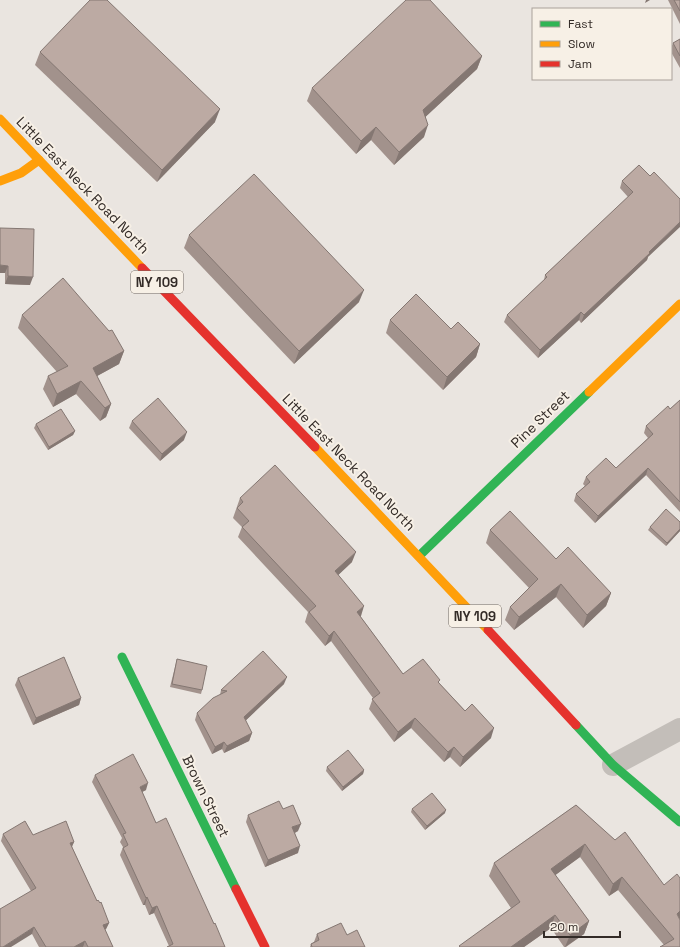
<svg xmlns="http://www.w3.org/2000/svg" width="680" height="947" viewBox="0 0 680 947" font-family="'Space Grotesk',sans-serif">
  <rect width="100%" height="100%" fill="#eae5e0"/>
  <g fill="none" stroke-linecap="round" stroke-linejoin="round">
    <polyline stroke="#c3beb9" stroke-width="22" points="613,765 680,729"/>
    <g stroke="#30b455" stroke-width="9">
      <polyline points="419,556 589,392"/>
      <polyline points="122,657 236,889"/>
      <polyline points="576,725 613,765 680,822"/>
    </g>
    <g stroke="#ff9f0a" stroke-width="9">
      <polyline points="0,119 142,268"/>
      <polyline points="0,181 21,173 39,160"/>
      <polyline points="589,392 680,304"/>
      <polyline points="315,447 488,630"/>
    </g>
    <g stroke="#e5322d" stroke-width="9">
      <polyline points="142,268 315,447"/>
      <polyline points="488,630 576,725"/>
      <polyline points="236,889 265,947"/>
    </g>
  </g>
  <g fill="#a2928c">
    <polygon points="668,0 680,0 680,24"/>
    <polygon points="680,39 680,68 671,52 671,48 673,43"/>
    <polygon points="40,52 215,122 157,182 35,65"/>
    <polygon points="482,56 477,69 426,116 424,137 394,165 371,140 356,154 307,101 312,88"/>
    <polygon points="639,165 648,257 647,260 581,323 579,320 538,358 504,322 507,315 544,280 545,275 628,197 620,188 622,181"/>
    <polygon points="0,228 30,285 5,284 5,273"/>
    <polygon points="189,235 359,302 294,364 184,248"/>
    <polygon points="22,315 124,351 119,364 97,376 111,404 106,417 100,421 76,394 53,407 43,389 48,376 57,372 18,328"/>
    <polygon points="390,320 451,329 480,344 476,357 443,390 386,333"/>
    <polygon points="680,400 680,512 646,475 595,523 574,501 576,494 585,486 583,484 586,477 616,468 648,438 644,433 646,426 670,409"/>
    <polygon points="132,421 184,440 160,461 129,428"/>
    <polygon points="36,424 75,431 73,435 48,450 34,428"/>
    <polygon points="240,498 352,562 338,575 361,616 360,616 403,674 439,683 491,738 460,767 450,757 444,762 411,728 394,742 369,709 373,698 331,641 325,646 305,622 308,612 238,537 242,527 233,518"/>
    <polygon points="680,522 680,531 666,546 648,530 650,527"/>
    <polygon points="490,530 556,559 611,593 606,606 583,628 556,597 514,630 505,620 510,607 529,588 486,543"/>
    <polygon points="177,659 202,690 201,694 170,687"/>
    <polygon points="18,678 81,698 79,705 33,725 15,685"/>
    <polygon points="284,684 245,721 252,733 249,741 224,753 222,749 212,754 195,720 197,713 220,695 221,690"/>
    <polygon points="327,767 364,770 363,774 342,791 326,771"/>
    <polygon points="95,775 146,790 142,792 156,823 214,924 225,947 169,946 154,913 149,915 145,905 143,905 120,855 123,847 120,842 122,838 92,782"/>
    <polygon points="576,805 664,885 680,947 664,945 618,890 609,896 580,857 555,875 589,921 584,934 566,947 564,947 551,928 524,947 459,947 511,908 489,876 494,863"/>
    <polygon points="283,809 298,831 295,833 298,853 265,867 246,822 248,815"/>
    <polygon points="412,809 445,813 425,830 411,812"/>
    <polygon points="3,834 33,835 74,842 72,847 97,901 109,923 106,929 105,930 113,947 39,947 32,934 31,891 1,841"/>
    <polygon points="317,934 347,935 365,947 310,947 311,944 314,942"/>
  </g>
  <g fill="#847772">
    <polygon points="646,0 650,0 645,3"/>
    <polygon points="482,56 477,69 419,123 423,110"/>
    <polygon points="220,109 215,122 157,182 162,170"/>
    <polygon points="428,125 424,137 394,165 399,152"/>
    <polygon points="376,127 371,140 356,154 361,141"/>
    <polygon points="680,222 680,227 648,257 647,260 581,323 584,315 649,252"/>
    <polygon points="0,265 8,266 5,273 0,273"/>
    <polygon points="8,276 33,277 30,285 5,284"/>
    <polygon points="364,290 359,302 294,364 299,351"/>
    <polygon points="581,312 579,320 538,358 540,350"/>
    <polygon points="480,344 476,357 443,390 447,377"/>
    <polygon points="124,351 119,364 88,381 93,368"/>
    <polygon points="81,381 76,394 53,407 57,394"/>
    <polygon points="111,404 106,417 100,421 105,408"/>
    <polygon points="75,431 73,435 48,450 49,447"/>
    <polygon points="187,432 184,440 160,461 162,454"/>
    <polygon points="648,468 646,475 595,523 598,516"/>
    <polygon points="680,529 680,531 666,546 667,543"/>
    <polygon points="356,552 352,562 332,581 335,571"/>
    <polygon points="561,584 556,597 514,630 519,617"/>
    <polygon points="611,593 606,606 583,628 587,615"/>
    <polygon points="364,606 361,616 353,622 357,612"/>
    <polygon points="334,631 331,641 325,646 329,636"/>
    <polygon points="287,677 284,684 241,725 244,717"/>
    <polygon points="81,698 79,705 33,725 36,718"/>
    <polygon points="415,718 411,728 394,742 398,732"/>
    <polygon points="494,728 491,738 460,767 463,757"/>
    <polygon points="252,733 249,741 224,753 227,746"/>
    <polygon points="224,742 222,749 212,754 215,747"/>
    <polygon points="454,747 450,757 444,762 448,752"/>
    <polygon points="364,770 363,774 342,791 343,787"/>
    <polygon points="148,783 146,790 138,794 140,787"/>
    <polygon points="446,810 445,813 425,830 427,826"/>
    <polygon points="301,824 298,831 290,835 292,827"/>
    <polygon points="74,842 71,848 70,843"/>
    <polygon points="585,844 580,857 546,882 551,869"/>
    <polygon points="300,846 298,853 265,867 268,860"/>
    <polygon points="622,877 618,890 609,896 613,884"/>
    <polygon points="147,897 145,905 143,905 146,898"/>
    <polygon points="157,906 154,913 149,915 152,908"/>
    <polygon points="680,911 680,920 677,914"/>
    <polygon points="555,915 551,928 524,947 511,947"/>
    <polygon points="589,921 584,934 565,947 570,935"/>
    <polygon points="109,923 106,929 101,931 103,925"/>
    <polygon points="34,927 32,934 11,947 3,947"/>
    <polygon points="85,941 83,947 74,947"/>
  </g>
  <g fill="#bcaaa3" stroke="#847772">
    <polygon points="90,0 107,0 220,109 162,170 40,52"/>
    <polygon points="406,0 430,0 482,56 423,110 428,125 399,152 376,127 361,141 312,88"/>
    <polygon points="674,0 680,0 680,11"/>
    <polygon points="680,39 680,56 673,43"/>
    <polygon points="639,165 650,176 654,172 680,199 680,222 649,252 650,253 584,315 581,312 540,350 507,315 547,277 545,275 633,192 622,181"/>
    <polygon points="254,174 364,290 299,351 189,235"/>
    <polygon points="0,228 34,229 33,277 8,276 8,266 0,265"/>
    <polygon points="63,278 109,331 112,330 124,351 93,368 111,404 105,408 81,381 57,394 48,376 68,366 22,315"/>
    <polygon points="416,294 451,329 458,322 480,344 447,377 390,320"/>
    <polygon points="158,398 187,432 162,454 132,421"/>
    <polygon points="680,400 680,502 648,468 598,516 576,494 590,482 586,477 606,458 616,468 653,434 646,426 668,406 670,409"/>
    <polygon points="61,409 75,431 49,447 36,424"/>
    <polygon points="275,465 356,552 335,571 364,606 357,612 403,674 423,659 440,680 438,682 465,711 472,704 494,728 463,757 454,747 448,752 415,718 398,732 372,699 380,693 334,631 329,636 309,612 316,606 242,527 249,521 237,508 243,502 240,498"/>
    <polygon points="666,509 680,522 680,529 667,543 650,527"/>
    <polygon points="510,511 556,559 568,547 611,593 587,615 561,584 519,617 510,607 538,579 490,530"/>
    <polygon points="263,651 287,677 244,717 252,733 227,746 224,742 215,747 197,713 213,698 227,691 221,690"/>
    <polygon points="64,657 81,698 36,718 18,678"/>
    <polygon points="177,659 207,666 202,690 172,684"/>
    <polygon points="348,750 364,770 343,787 327,767"/>
    <polygon points="133,754 148,783 140,787 156,823 166,818 214,924 215,923 225,947 167,947 173,944 157,906 152,908 147,897 146,898 123,848 128,845 123,834 126,833 95,775"/>
    <polygon points="432,793 446,810 427,826 412,809"/>
    <polygon points="279,801 283,809 293,805 301,824 292,827 300,846 268,860 248,815"/>
    <polygon points="576,805 615,840 625,832 664,885 677,874 680,878 680,911 677,914 680,920 680,947 660,947 674,939 622,877 613,884 585,844 551,869 589,921 570,935 555,915 511,947 460,947 459,946 520,902 494,863"/>
    <polygon points="25,821 33,835 66,821 74,842 70,843 97,901 98,900 100,903 101,902 109,923 103,925 113,947 88,947 85,941 74,947 46,947 34,927 3,947 0,947 0,909 36,888 3,834"/>
    <polygon points="341,923 347,935 357,930 365,947 312,947 311,944 319,940 317,934"/>
  </g>
  <g text-anchor="middle" dominant-baseline="central" stroke-width="4" stroke-linejoin="round" paint-order="stroke">
    <g fill="#f7f0e6" stroke="#6e6660" stroke-width="1">
      <rect x="131" y="271" width="52" height="22" rx="3"/>
      <rect x="449" y="605" width="52" height="22" rx="3"/>
    </g>
    <g font-size="13" font-weight="bold" fill="#332b27">
      <text x="157" y="282">NY 109</text>
      <text x="475" y="616">NY 109</text>
    </g>
    <g font-size="14" fill="#332b27" stroke="#f7f0e6">
      <text transform="translate(83 185) rotate(46)">Little East Neck Road North</text>
      <text transform="translate(540 419) rotate(-44)">Pine Street</text>
      <text transform="translate(349 462) rotate(46)">Little East Neck Road North</text>
      <text transform="translate(206 796) rotate(64)">Brown Street</text>
    </g>
  </g>
  <rect x="532" y="8" width="140" height="72" fill="#f7f0e6" stroke="#a9a19a"/>
  <rect x="540" y="21" width="20" height="6" fill="#30b455" stroke="#a9a19a"/>
  <text x="568" y="28" font-size="12" fill="#332b27">Fast</text>
  <rect x="540" y="41" width="20" height="6" fill="#ff9f0a" stroke="#a9a19a"/>
  <text x="568" y="48" font-size="12" fill="#332b27">Slow</text>
  <rect x="540" y="61" width="20" height="6" fill="#e5322d" stroke="#a9a19a"/>
  <text x="568" y="68" font-size="12" fill="#332b27">Jam</text>
  <path d="M544 931v6h76v-6" fill="none" stroke="#332b27" stroke-width="2"/>
  <text x="550" y="931" font-size="12" fill="#332b27" stroke="#f7f0e6" stroke-width="3" paint-order="stroke">20 m</text>
</svg>
